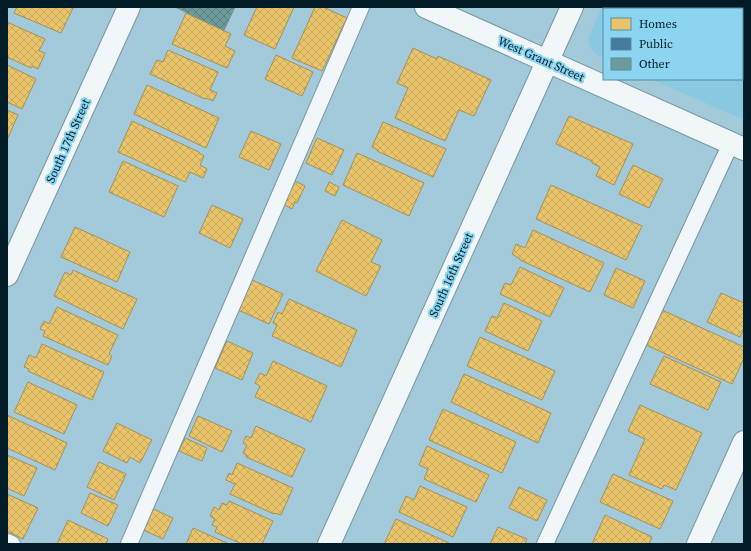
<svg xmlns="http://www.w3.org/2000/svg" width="751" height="551" viewBox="0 0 751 551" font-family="'Source Serif 4',serif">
  <defs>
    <pattern id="homes-cross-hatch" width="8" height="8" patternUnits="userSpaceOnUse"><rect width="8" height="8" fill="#e9c46a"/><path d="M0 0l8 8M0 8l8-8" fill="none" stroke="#c6a85c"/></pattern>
    <pattern id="public-cross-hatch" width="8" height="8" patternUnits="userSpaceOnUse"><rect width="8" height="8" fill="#457b9d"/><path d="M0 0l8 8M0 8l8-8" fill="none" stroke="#376480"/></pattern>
    <pattern id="building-cross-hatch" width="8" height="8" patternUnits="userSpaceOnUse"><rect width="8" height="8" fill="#6c9b99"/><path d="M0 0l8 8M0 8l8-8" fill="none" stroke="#567e7d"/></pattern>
  </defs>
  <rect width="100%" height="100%" fill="#a3cada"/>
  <g fill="#8ac9e2">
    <polygon points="602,7 723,7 727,9 604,9 604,58 597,55 590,47 588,40"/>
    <polygon points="742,16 744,16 744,120 651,79 742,79"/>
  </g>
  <g fill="url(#homes-cross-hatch)" stroke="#a39156">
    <polygon points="17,7 71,7 73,8 61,33 14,13"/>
    <polygon points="257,7 294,7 275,49 244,35"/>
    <polygon points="315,7 323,7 347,18 322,71 292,58"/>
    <polygon points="186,13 231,34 225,46 235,51 227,68 172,44"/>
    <polygon points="7,22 45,39 39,51 45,53 38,69 32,66 31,68 7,57"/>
    <polygon points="413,48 437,59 438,56 491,80 474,116 459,110 445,141 395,118 408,88 397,83"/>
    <polygon points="168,50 218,72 210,90 217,93 213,101 206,98 205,99 150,74 157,60 163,62"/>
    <polygon points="276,55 313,72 302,96 265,79"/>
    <polygon points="7,65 36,79 22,109 7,102"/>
    <polygon points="147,85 219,118 206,148 134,114"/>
    <polygon points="7,110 18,115 7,140"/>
    <polygon points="569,116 633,144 614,185 596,176 600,167 592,163 592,161 556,144"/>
    <polygon points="132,121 199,152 199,153 204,156 200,165 207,169 203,178 190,172 185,182 118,152"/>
    <polygon points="383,122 446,149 433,177 377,151 378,150 372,147"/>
    <polygon points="251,131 281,144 269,170 239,157"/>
    <polygon points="317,138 344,150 332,175 306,163"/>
    <polygon points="357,153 424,183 409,216 343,185"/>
    <polygon points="123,161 178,186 164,217 109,192"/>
    <polygon points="633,165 663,179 649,208 619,194"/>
    <polygon points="295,181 305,186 297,203 295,202 292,209 283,204"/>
    <polygon points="329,182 339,187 335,196 325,191"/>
    <polygon points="551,185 642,226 626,260 536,219"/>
    <polygon points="212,205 243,219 230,248 199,233"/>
    <polygon points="342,220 382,240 371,262 381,266 366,296 316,271"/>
    <polygon points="75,227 130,252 117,282 61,257"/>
    <polygon points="533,230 604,263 590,292 520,260 520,259 512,254 516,244 525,248"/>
    <polygon points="520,267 564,288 550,317 500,294 505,283 511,285"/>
    <polygon points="616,268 645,281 633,308 604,295"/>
    <polygon points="73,270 137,299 123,329 54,296 65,272 71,275"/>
    <polygon points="250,279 283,294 269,324 236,309"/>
    <polygon points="721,293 744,303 744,328 740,337 707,322"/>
    <polygon points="289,299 357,330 341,367 272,336 277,325 273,323 278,312 282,314"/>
    <polygon points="504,303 542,321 528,351 485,331 492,316 497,318"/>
    <polygon points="57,307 118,335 109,354 112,356 108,365 43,336 45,331 40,329 44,321 49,324"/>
    <polygon points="662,310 744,347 744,358 732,384 646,345"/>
    <polygon points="480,337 555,371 542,400 467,366"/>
    <polygon points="227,341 253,353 242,380 215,368"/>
    <polygon points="42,344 104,372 92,400 28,371 29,369 24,367 29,355 36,358"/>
    <polygon points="664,356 721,382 708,410 650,384"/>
    <polygon points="273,361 327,386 311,422 255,397 260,386 255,383 260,373 266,376"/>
    <polygon points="464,374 551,413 538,443 451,402"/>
    <polygon points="28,382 77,405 64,434 14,412"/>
    <polygon points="640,405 702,433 676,490 664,485 662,489 629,475 645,439 628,431"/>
    <polygon points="443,409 516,442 502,473 429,440"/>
    <polygon points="7,415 67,443 55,470 7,448"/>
    <polygon points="198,416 232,431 222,452 189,436"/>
    <polygon points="117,423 152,440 140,463 130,457 127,463 103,451"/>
    <polygon points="256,426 305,449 292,477 246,457 247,456 243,453 247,445 243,443 246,436 251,438"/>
    <polygon points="185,438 207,448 202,461 179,451"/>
    <polygon points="427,446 489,475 476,502 424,479 428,469 419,465"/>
    <polygon points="7,455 37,468 24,496 7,488"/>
    <polygon points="99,462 126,474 114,500 87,487"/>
    <polygon points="237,463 293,488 281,515 275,513 274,514 230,494 235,484 226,480 229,473 232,475"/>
    <polygon points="613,474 673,501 660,529 600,502"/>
    <polygon points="420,486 467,507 453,537 399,512 406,496 414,500"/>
    <polygon points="519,487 547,500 537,521 509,508"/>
    <polygon points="90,493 118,505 108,526 81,513"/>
    <polygon points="7,494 38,508 23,539 7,531"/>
    <polygon points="229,501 273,521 262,544 242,544 215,532 217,527 212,525 215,519 210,516 214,507 219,510 222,503 227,505"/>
    <polygon points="149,507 173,518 163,539 139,528"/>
    <polygon points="605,515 652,537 649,544 592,544"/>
    <polygon points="396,519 449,543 448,544 384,544"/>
    <polygon points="68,520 108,539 106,544 57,544"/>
    <polygon points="498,527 527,539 525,544 490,544"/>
    <polygon points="193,528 229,544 186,544"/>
  </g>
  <polygon fill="url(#public-cross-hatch)" stroke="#305e79" points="617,7 677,7 676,9 616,9"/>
  <polygon fill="url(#building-cross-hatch)" stroke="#709091" points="175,7 235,7 224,30"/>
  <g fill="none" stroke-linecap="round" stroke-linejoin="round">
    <defs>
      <g id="lane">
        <polyline points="7,542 12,544"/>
        <polyline points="129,544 361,7"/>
        <polyline points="545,544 731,143"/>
      </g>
      <g id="street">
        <polyline points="426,7 744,149"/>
        <polyline points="7,275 129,7"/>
        <polyline points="698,544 744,442"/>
      </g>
      <polyline id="secondary" points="329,544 572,7"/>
    </defs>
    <use href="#lane" stroke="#7595a2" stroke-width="18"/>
    <use href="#street" stroke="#7595a2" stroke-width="24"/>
    <use href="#secondary" stroke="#7595a2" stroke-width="24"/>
    <use href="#lane" stroke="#f1f7f9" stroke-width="16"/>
    <use href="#street" stroke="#f1f7f9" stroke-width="22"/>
    <use href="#secondary" stroke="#f1f7f9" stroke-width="22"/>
  </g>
  <g text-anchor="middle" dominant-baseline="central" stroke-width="4" stroke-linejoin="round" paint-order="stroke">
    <g font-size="12" fill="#001b26" stroke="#8cd5f1">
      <text transform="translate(541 59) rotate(24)">West Grant Street</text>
      <text transform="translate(68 141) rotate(-66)">South 17th Street</text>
      <text transform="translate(451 275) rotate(-66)">South 16th Street</text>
    </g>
  </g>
  <rect width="751" height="551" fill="none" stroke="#001b26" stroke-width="16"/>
  <rect x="603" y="8" width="140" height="72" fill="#8cd5f1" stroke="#548ba0"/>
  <rect x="611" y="18" width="20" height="12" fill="#e9c46a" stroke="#548ba0"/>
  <text x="639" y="28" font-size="12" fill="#001b26">Homes</text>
  <rect x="611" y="38" width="20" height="12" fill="#457b9d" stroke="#548ba0"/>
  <text x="639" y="48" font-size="12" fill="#001b26">Public</text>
  <rect x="611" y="58" width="20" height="12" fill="#6c9b99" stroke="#548ba0"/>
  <text x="639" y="68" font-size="12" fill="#001b26">Other</text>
</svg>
